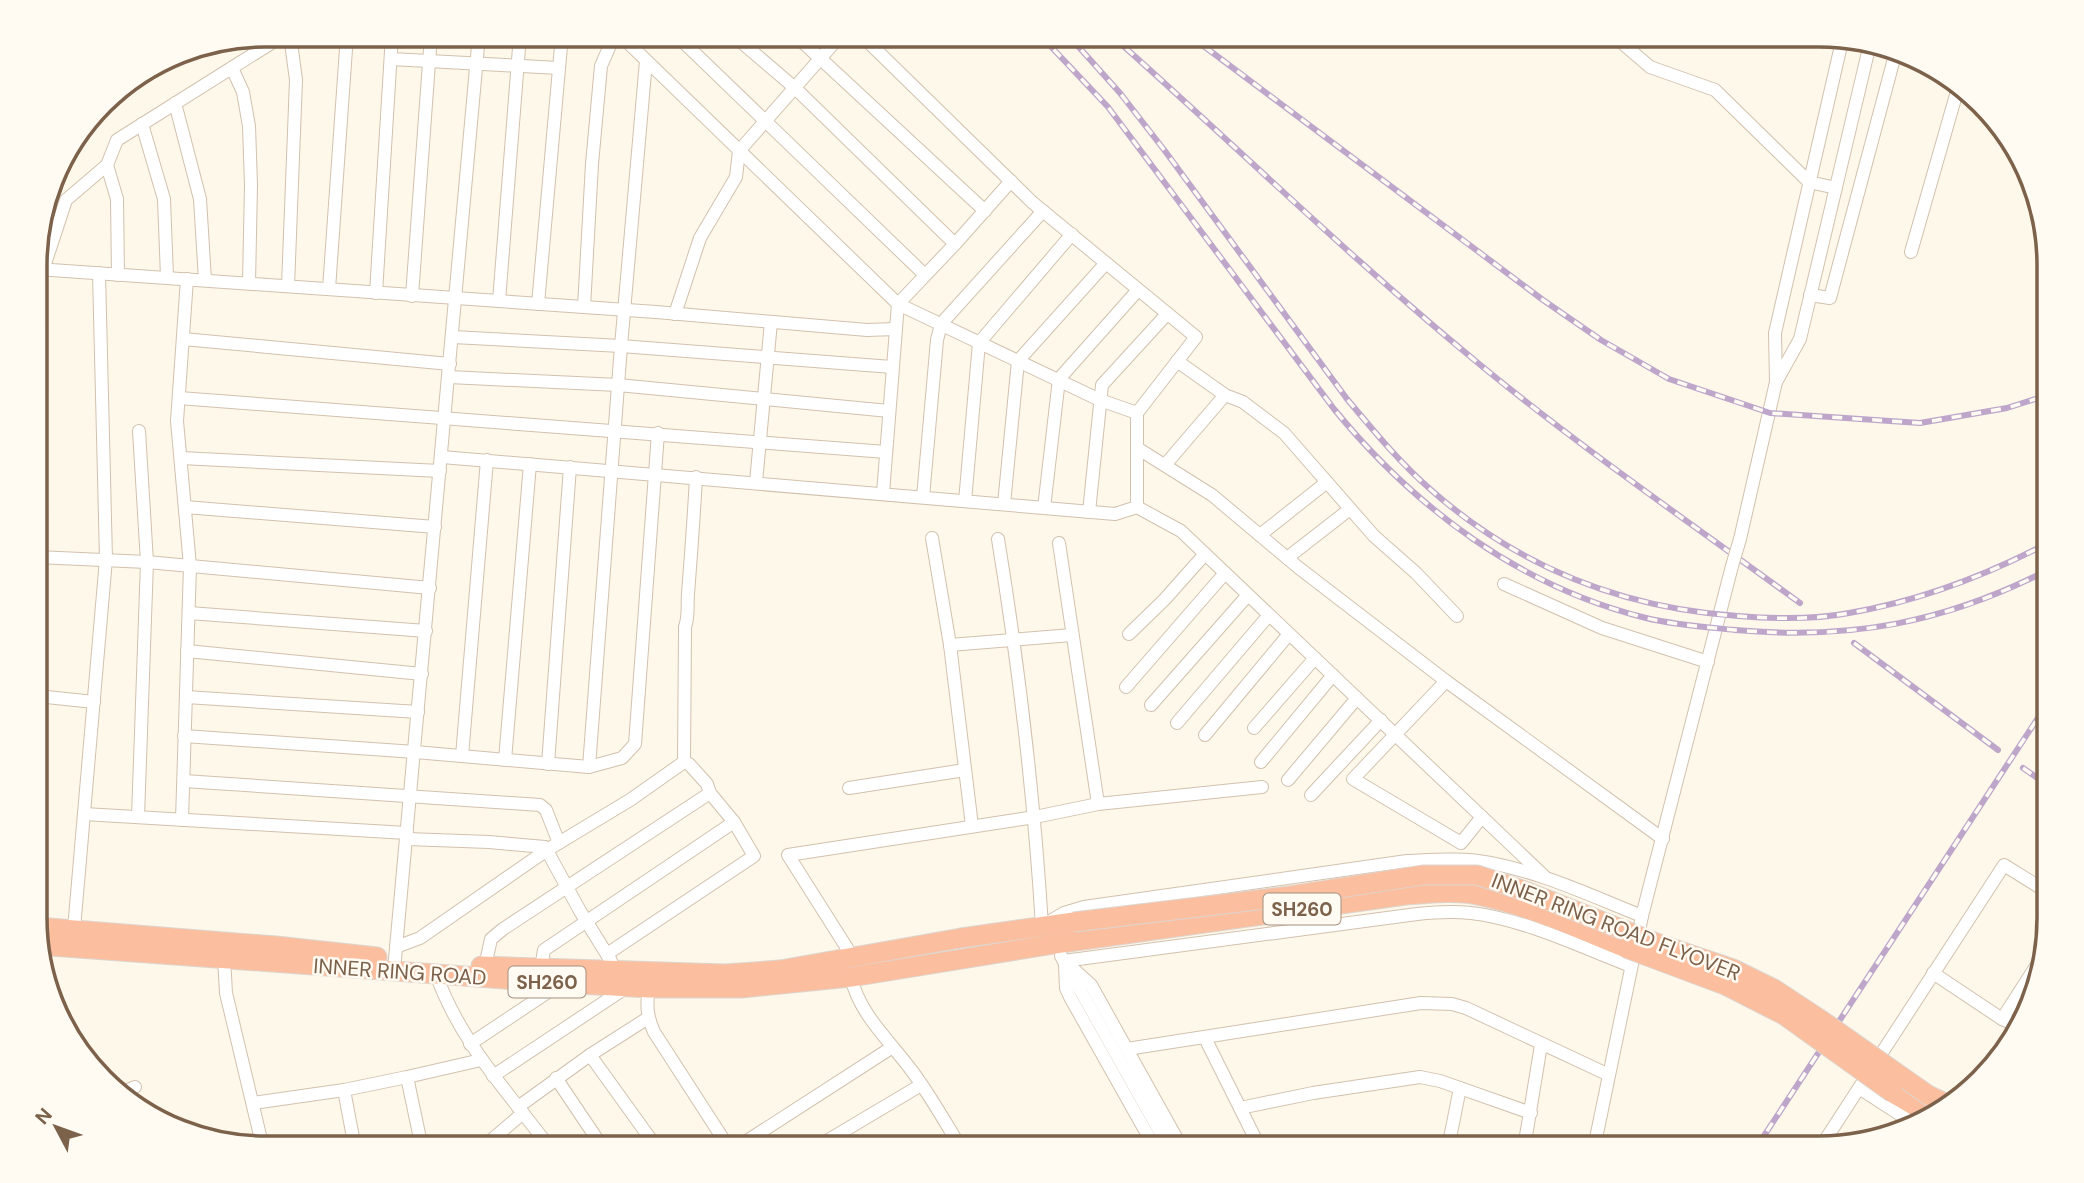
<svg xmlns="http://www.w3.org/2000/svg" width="2084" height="1183" viewBox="0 0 2084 1183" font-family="'DM Sans',sans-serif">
  <rect width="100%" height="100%" fill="#fef8eb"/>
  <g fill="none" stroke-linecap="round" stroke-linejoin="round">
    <defs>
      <g id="minor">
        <polyline points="620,35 898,304 1100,400 1137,413 1196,337 1033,203 861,35"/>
        <polyline points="676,35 925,275"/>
        <polyline points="733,35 795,88 955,244 1011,181"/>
        <polyline points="795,35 985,211"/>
        <polyline points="1613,35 1650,67 1715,90 1809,182 1836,188"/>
        <polyline points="391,59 559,68"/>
        <polyline points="232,68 243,92 249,126 251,185 249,283"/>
        <polyline points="175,103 200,199 205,280"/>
        <polyline points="142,124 164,199 167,277"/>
        <polyline points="107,165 117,199 118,275"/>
        <polyline points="1911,252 1958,88"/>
        <polyline points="37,269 656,312 867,330 895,329"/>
        <polyline points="43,270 66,200 107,165 117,140 284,35"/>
        <polyline points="288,286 296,80 290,35"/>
        <polyline points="329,289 347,35"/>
        <polyline points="376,293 392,35"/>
        <polyline points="1810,295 1830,298 1895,55"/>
        <polyline points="412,296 431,35"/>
        <polyline points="499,301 520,35"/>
        <polyline points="538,304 562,35"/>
        <polyline points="584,307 592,164 601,66 611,43 617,35"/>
        <polyline points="675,314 700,238 736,177 739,151 841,35"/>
        <polyline points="453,337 621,346 892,367"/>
        <polyline points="183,339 450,364"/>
        <polyline points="1177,361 1225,395 1243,402 1284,433 1374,536 1416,573 1457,616"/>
        <polyline points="449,377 618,385 889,411"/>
        <polyline points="1776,382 1800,339 1869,48"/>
        <path d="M179 398C414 417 650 432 886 452"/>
        <polyline points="1137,448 1212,495 1299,568 1446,681 1353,779 1461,843 1482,817"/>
        <polyline points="442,457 1115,514 1137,507 1137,413"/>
        <polyline points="181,458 440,471"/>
        <polyline points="1165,465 1225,395"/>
        <polyline points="756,482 771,322"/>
        <polyline points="883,493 898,304 955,244"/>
        <polyline points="923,497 937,340 941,324 1043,211"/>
        <polyline points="965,501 979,343 1072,234"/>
        <polyline points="1004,504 1018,361 1106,263"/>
        <polyline points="185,507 435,527"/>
        <polyline points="1137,507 1181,531 1544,876"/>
        <polyline points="1044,508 1059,379 1138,290"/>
        <polyline points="1089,512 1102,385 1167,314"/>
        <polyline points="1260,535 1327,482"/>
        <polyline points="932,538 950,645"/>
        <path d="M998 539C1019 667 1034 796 1042 926L1064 913 1084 907 1407 861C1431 860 1454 858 1478 861 1535 869 1589 895 1642 916"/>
        <polyline points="1740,539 1776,382 1775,333 1842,41"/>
        <polyline points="1059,543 1098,804"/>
        <polyline points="37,557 147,562 430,588"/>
        <polyline points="1287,558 1350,509"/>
        <polyline points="1504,584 1602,628 1708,662"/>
        <polyline points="189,613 426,631"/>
        <polyline points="1129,634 1165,599 1205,554"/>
        <polyline points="187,651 422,674"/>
        <polyline points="1446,681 1663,839"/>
        <polyline points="1126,687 1225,573"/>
        <polyline points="37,696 94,702"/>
        <polyline points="186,697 418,712"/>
        <polyline points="1151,705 1248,595"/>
        <polyline points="1177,723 1269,615"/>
        <polyline points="1254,728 1315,658"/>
        <polyline points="1205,735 1289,634"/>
        <polyline points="184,736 415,752 589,767 621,346 646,61"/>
        <polyline points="462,756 487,460"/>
        <polyline points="505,760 530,464"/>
        <path d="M684 762 685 627C689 616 687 606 688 594 691 555 694 516 696 477"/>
        <polyline points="1261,762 1333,675"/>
        <polyline points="548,764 570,467"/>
        <polyline points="589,767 622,758 635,744 658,433"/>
        <polyline points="1288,780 1357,698"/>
        <polyline points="184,781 540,805 546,810 559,843"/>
        <polyline points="849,788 965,770"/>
        <polyline points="1311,795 1381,720"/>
        <polyline points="84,814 407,833"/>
        <polyline points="138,817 147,562 139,431"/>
        <polyline points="182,820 190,566 177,421 187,279"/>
        <polyline points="972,826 950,645 1072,635"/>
        <polyline points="407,839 489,842 545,847 580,911 611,961"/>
        <polyline points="74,929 106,559 99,273"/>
        <polyline points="396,947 420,938 547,850 630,800 684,762"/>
        <polyline points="607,954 754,856 734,822 710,793 707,784 689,764 684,762"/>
        <polyline points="852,956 788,855 1035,817 1098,804 1262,787"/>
        <polyline points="1061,956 1169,1148"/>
        <polyline points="224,958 226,993 263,1148"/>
        <path d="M1064 961 1417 914C1435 912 1453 911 1471 913 1524 919 1581 947 1631 966"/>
        <polyline points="1065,965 1066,988 1070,997 1155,1148"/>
        <polyline points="485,966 491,939 503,929 710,793"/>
        <polyline points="1070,966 1091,985 1182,1148"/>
        <polyline points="541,968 544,950 734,822"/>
        <polyline points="394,970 479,35"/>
        <polyline points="1933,973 2002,1019 2020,1027"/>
        <path d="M436 974C460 1042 508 1092 550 1148"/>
        <path d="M851 977C859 1014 890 1041 912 1071 930 1095 945 1122 961 1148"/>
        <path d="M649 988C646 1005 647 1016 654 1032L729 1148"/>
        <polyline points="2002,1019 2040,960"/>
        <polyline points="1205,1038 1260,1148"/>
        <polyline points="470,1044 560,984"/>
        <polyline points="1127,1049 1421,1003 1452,1004 1466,1008 1609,1075"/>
        <polyline points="590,1055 657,1148"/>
        <polyline points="493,1076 627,987"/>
        <polyline points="556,1078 603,1148"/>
        <polyline points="1859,1088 1913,1123"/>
        <polyline points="344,1090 355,1148"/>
        <polyline points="123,1092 135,1087"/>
        <polyline points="253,1103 344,1090 407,1077"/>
        <polyline points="518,1107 590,1055 648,1018"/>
        <polyline points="1240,1108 1313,1093 1420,1077 1440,1081 1531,1113"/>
        <polyline points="865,1146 866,1148"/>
        <polyline points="422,1148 407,1077 481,1060"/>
        <polyline points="482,1148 523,1113"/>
        <polyline points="736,1148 891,1048"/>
        <polyline points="815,1148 921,1085"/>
        <polyline points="1448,1148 1460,1088"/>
        <polyline points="1524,1148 1541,1045"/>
        <polyline points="1594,1148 1642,916 1732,566"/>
        <polyline points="1820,1148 2004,865 2049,893"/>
      </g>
      <g id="highway">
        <polyline points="37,927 276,946 377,957"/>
        <path d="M37 945 560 983 649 988H742L851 977 1054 944 1406 895C1431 893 1458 890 1482 896 1532 907 1579 929 1626 948"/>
        <polyline points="481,966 725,974 780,970 961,938 1074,922"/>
        <polyline points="1893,1093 1934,1117"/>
      </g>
    </defs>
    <use href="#minor" stroke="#d2c1ae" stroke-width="14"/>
    <use href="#highway" stroke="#ddd6d0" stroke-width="21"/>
    <use href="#minor" stroke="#fff" stroke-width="12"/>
    <use href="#highway" stroke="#fbbf9f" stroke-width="19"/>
    <defs>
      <g id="rail">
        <path d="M1040 35 1108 107 1334 409C1415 508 1520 587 1646 618 1675 625 1706 627 1735 630 1852 640 1944 623 2048 570"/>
        <path d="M1068 35 1120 93 1165 151 1347 399C1373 430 1399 462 1430 489 1518 567 1622 608 1738 616 1775 619 1812 620 1849 613 1920 601 1985 576 2048 543"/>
        <path d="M1111 35C1234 144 1351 259 1478 363 1581 448 1692 524 1800 603"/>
        <polyline points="1189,35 1543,300 1601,340 1669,379 1770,413 1920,423 2007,408 2048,395"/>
        <polyline points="1854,643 1998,750"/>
        <polyline points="2023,768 2049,786"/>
        <polyline points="1756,1148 2049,701"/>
      </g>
    </defs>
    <use href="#rail" stroke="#bda6ca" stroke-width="6"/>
    <use href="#rail" stroke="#fffbf3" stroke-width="3.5" stroke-dasharray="10" stroke-linecap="butt"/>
    <defs>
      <polyline id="minor-bridge" points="1732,566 1740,539"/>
      <g id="highway-bridge">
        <polyline points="1074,922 1289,896 1423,875 1477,875 1528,892 1659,944 1733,969 1774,989 1824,1022 1928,1095 1947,1104"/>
        <polyline points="1626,948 1725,985 1784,1015 1893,1093"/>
      </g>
    </defs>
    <use href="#minor-bridge" stroke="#d2c1ae" stroke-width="14" stroke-linecap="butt"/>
    <use href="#highway-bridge" stroke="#ddd6d0" stroke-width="21" stroke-linecap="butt"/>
    <use href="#minor-bridge" stroke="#fff" stroke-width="12"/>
    <use href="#highway-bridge" stroke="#fbbf9f" stroke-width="19"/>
  </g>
  <g text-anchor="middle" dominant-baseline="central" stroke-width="5" stroke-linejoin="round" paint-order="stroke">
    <g fill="#fffbf3" stroke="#a38f7d" stroke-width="2">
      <rect x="1263.5" y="893.5" width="77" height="31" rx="5"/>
      <rect x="508.5" y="966.5" width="77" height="31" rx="5"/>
    </g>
    <g font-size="19" font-weight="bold" fill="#7c614b">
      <text x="1302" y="909">SH260</text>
      <text x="547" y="982">SH260</text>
    </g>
    <g font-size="21" fill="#7c614b" stroke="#fffbf3">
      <text transform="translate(1616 927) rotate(21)">INNER RING ROAD FLYOVER</text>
      <text transform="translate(400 972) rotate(4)">INNER RING ROAD</text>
    </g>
  </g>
  <path d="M0 0H2084V1183H0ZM265 47H1819A218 218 0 0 1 2037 265V918A218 218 0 0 1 1819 1136H265A218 218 0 0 1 47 918V265A218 218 0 0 1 265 47Z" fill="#fffbf3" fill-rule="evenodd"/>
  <path fill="none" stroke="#7c614b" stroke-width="3.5" d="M265 47H1819A218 218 0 0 1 2037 265V918A218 218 0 0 1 1819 1136H265A218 218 0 0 1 47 918V265A218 218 0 0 1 265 47Z"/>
  <g transform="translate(56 1127) rotate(311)" stroke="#fffbf3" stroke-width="5" paint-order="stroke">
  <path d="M0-5L12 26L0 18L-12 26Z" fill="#7c614b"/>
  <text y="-10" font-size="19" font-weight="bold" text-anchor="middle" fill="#7c614b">N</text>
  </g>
</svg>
